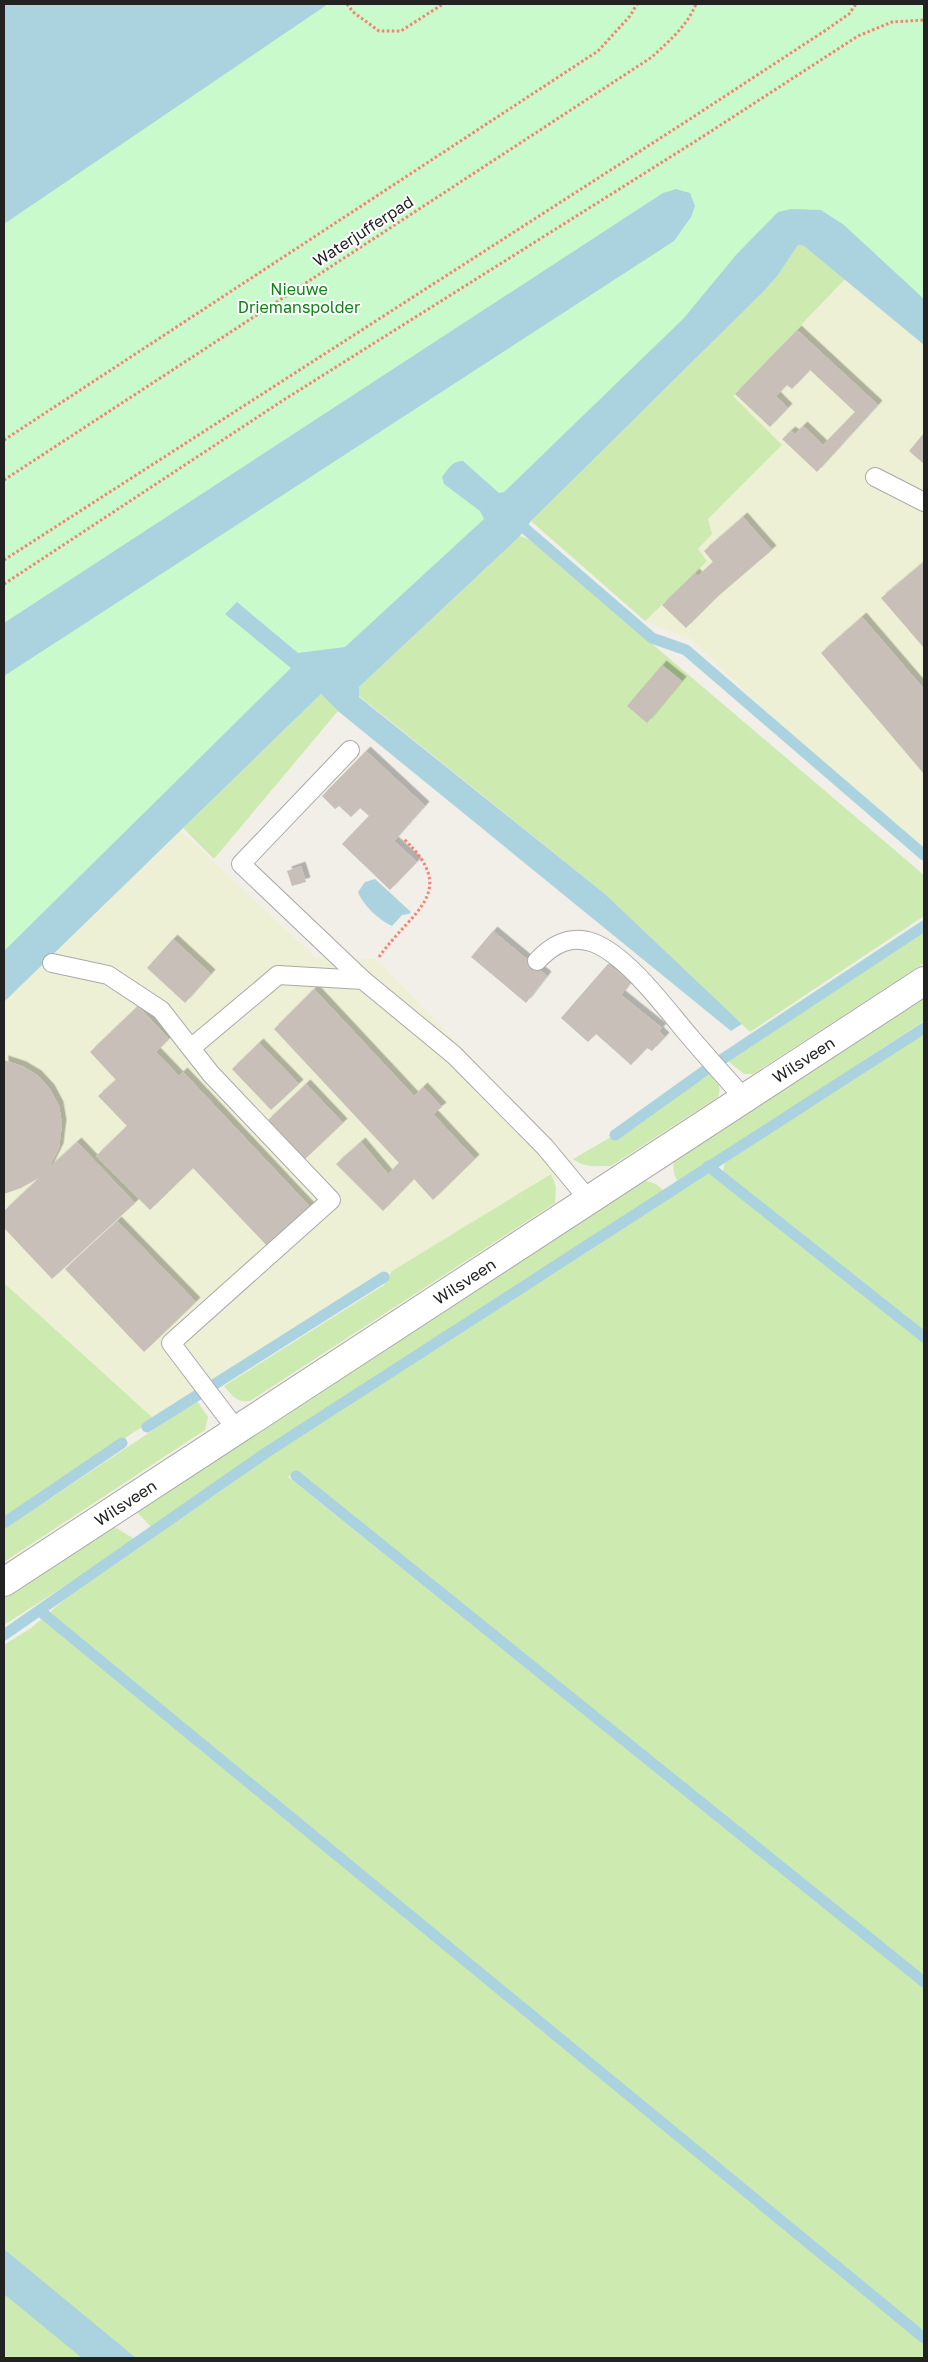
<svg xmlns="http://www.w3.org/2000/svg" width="928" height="2362" viewBox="0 0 928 2362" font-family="'Golos Text',sans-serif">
  <defs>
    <filter id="shadow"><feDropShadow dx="4.5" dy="-4.5" stdDeviation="0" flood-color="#0004"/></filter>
  </defs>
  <rect width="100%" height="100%" fill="#f2efe9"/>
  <g fill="#eef0d5">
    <polygon points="804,246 924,345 924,862 690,639 645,621 531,521 765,290"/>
    <polygon points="180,830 316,958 376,959 576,1166 394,1287 383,1271 154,1419 4,1283 4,1002"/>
  </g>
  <g fill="#cdebb0">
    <polygon points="798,245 804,246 845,279 733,396 782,445 708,519 712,534 698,549 707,561 645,621 531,521 765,290 778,275"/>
    <polygon points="520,536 530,540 924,875 924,916 750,1032 605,894 359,696 359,687"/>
    <polygon points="321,694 338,711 214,859 183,828"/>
    <polygon points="924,931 924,963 753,1074 744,1074 728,1061"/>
    <polygon points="924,998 924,1021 678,1182 674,1174 673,1161"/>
    <polygon points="924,1031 924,1977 295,1471 288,1477 924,1988 924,2358 134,2358 4,2249 4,1645 31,1628 64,1600 273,1454 697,1177 710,1174 722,1180 724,1165 731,1155"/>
    <path d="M710 1074C718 1082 722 1086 718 1097L611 1166C597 1166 584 1168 573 1159L611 1137 615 1140 700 1079Z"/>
    <path d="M551 1174 556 1187 555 1203 250 1401C236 1402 233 1397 224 1386L384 1285 392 1271Z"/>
    <polygon points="644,1180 656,1184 664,1191 152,1528 136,1511"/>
    <polygon points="4,1283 154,1419 4,1517"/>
    <polygon points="197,1401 208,1417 205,1430 4,1562 4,1529"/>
    <polygon points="113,1526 136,1540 4,1625 4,1597"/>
    <polygon points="4,2289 91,2358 4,2358"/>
  </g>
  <polygon fill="#c8facc" points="4,4 924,4 924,328 792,223 335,678 4,963"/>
  <g fill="#aad3df">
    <polygon points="4,4 328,4 4,224"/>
    <polygon points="676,189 690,193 695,206 691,217 674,241 4,676 4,623 663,193"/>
    <path d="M791 209 821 210 844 225 924 299V345L804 246 798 245 778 275 765 290 531 521 520 536 359 687V697L605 894 742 1024 731 1031 338 711 321 694 4 1002V951L291 668 225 614 237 602 298 653 345 647 484 519 480 511 444 484 442 477C448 469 453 460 463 461L499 493 504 492 684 318 736 255 778 212Z"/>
    <path d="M375 879 411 912 409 914 402 915 392 926C379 920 363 905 358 892L365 882Z"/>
    <polygon points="4,2249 136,2358 82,2358 4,2294"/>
  </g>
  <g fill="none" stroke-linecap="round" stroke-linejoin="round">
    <g stroke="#aad3df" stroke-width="11">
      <polyline points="515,520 652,638 686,650 924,855"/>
      <polyline points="615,1135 703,1072 924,926"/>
      <polyline points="708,1166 924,1337"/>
      <polyline points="147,1427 384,1277"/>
      <polyline points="296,1476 924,1982"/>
      <polyline points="4,1523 122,1443"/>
      <polyline points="40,1611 924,2338"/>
      <polyline points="4,1635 267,1452 924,1028"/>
    </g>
  </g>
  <g fill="#c7bfb8" filter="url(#shadow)">
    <polygon points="797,330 878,405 817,472 782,439 791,431 795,434 803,426 823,445 855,412 810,370 792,389 787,385 776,396 788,408 770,427 735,394"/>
    <polygon points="924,433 924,464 909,451"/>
    <polygon points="743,517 772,550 716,598 686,628 662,605 695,573 698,576 713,562 704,551"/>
    <polygon points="924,562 924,648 881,598"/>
    <polygon points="862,617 924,689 924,774 821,653"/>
    <polygon points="662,665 682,681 647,723 627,706"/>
    <polygon points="366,751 425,806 394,841 417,862 390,890 342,844 369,816 360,808 351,817 339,806 335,809 322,796"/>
    <polygon points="301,866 306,882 292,886 287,871"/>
    <polygon points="493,931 547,976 526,1003 471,957"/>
    <polygon points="173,939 211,974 185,1003 147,968"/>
    <polygon points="608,964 631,982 621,995 662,1028 659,1031 665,1037 652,1051 647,1048 631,1065 596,1034 588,1042 561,1018"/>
    <polygon points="314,989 414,1096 423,1087 442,1107 433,1114 475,1159 433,1200 414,1179 383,1211 336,1164 361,1142 388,1174 399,1163 274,1029"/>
    <polygon points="138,1006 169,1039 156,1052 179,1076 183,1072 312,1209 270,1249 193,1168 150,1210 96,1156 127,1126 98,1096 116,1080 90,1052"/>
    <polygon points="259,1043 299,1084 271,1110 232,1069"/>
    <polygon points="4,1060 22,1066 37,1075 50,1089 59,1106 62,1124 59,1148 49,1168 42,1174 77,1142 135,1203 52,1279 4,1228 4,1211 39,1178 21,1188 4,1194"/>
    <polygon points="306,1084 343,1123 304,1160 267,1121"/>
    <polygon points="117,1221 196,1302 144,1352 65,1269"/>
  </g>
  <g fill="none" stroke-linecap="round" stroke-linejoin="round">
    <defs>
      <g id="service">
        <polyline points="875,477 924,502"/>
        <polyline points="350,750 241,864 363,980"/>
        <path d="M537 961C552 945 570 934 594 943 629 957 666 1009 691 1038 708 1058 726 1078 744 1098"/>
        <polyline points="52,963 108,975 161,1010 211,1074 331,1200 171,1343 236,1429"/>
        <polyline points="191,1048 278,975 363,980 454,1055 545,1147 588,1199"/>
      </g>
      <g id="tertiary">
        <path id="s1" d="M4 1582 924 981"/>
      </g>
    </defs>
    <use href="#service" stroke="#a9a9a9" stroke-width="20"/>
    <use href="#tertiary" stroke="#a9a9a9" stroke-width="30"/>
    <g stroke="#fa8072" stroke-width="3" stroke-dasharray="2.5 2.5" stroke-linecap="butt">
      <polyline points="347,4 353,12 379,31 401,31 443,4"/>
      <polyline points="4,440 598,51 630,16 637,4"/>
      <path d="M4 480 652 57C669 41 687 26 696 4"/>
      <polyline points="4,560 690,119 826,30 849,14 856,4"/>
      <polyline points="4,584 282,401 699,139 858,36 892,22 924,20"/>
      <path d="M379 957C412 910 460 893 404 839"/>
    </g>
    <use href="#service" stroke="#fff" stroke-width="18"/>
    <use href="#tertiary" stroke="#fff" stroke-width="28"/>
  </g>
  <g text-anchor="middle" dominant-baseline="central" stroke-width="4" stroke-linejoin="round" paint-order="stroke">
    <g font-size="16" fill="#222" stroke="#fff">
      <text transform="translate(363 231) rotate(-33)">Waterjufferpad</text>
      <text stroke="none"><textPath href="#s1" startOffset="955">Wilsveen</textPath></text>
      <text stroke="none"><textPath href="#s1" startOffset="550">Wilsveen</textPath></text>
      <text stroke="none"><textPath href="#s1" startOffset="145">Wilsveen</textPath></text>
    </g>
    <g font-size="16" fill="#0c8416" stroke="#fff">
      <text x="299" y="289">Nieuwe<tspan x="299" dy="18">Driemanspolder</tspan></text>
    </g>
  </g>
  <rect width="928" height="2362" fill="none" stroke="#222222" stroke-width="10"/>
</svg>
